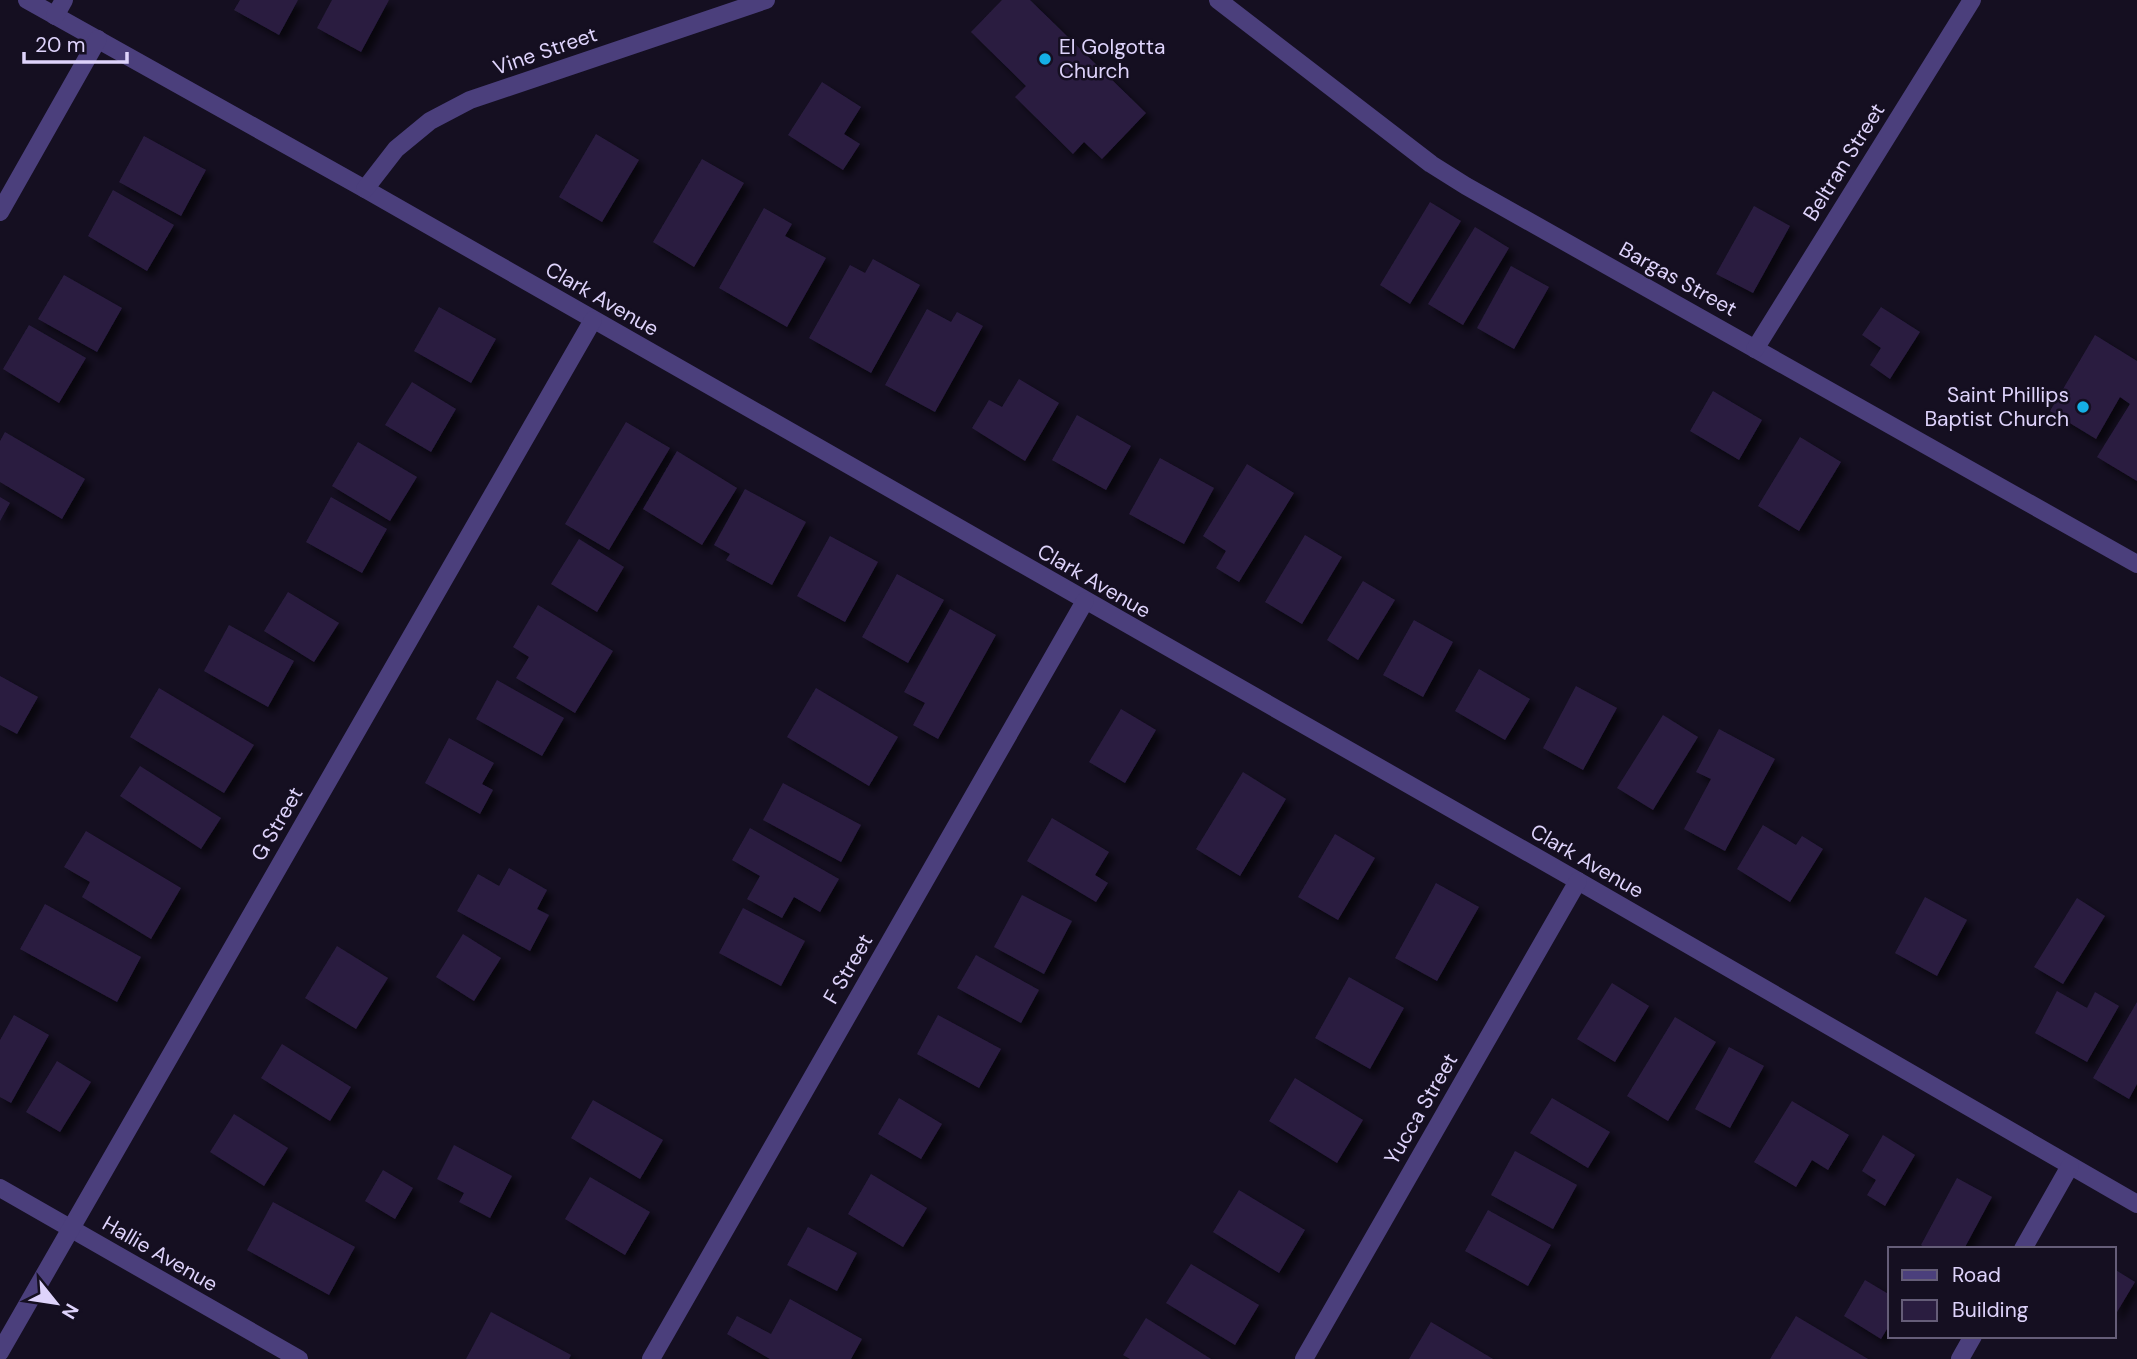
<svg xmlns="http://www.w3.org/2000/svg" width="2137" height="1359" viewBox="0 0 2137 1359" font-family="'DM Sans',sans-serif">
  <defs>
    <filter id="shadow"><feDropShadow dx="6" dy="6" stdDeviation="3.5" flood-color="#0009"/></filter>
  </defs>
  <rect width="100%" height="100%" fill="#150f21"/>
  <g fill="#2a1d40" filter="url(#shadow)">
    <polygon points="240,0 298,0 279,35 234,10"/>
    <polygon points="332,0 389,0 361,52 317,28"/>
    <polygon points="1002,0 1030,0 1146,113 1102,159 1084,142 1073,154 1015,97 1026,86 971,32"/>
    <polygon points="822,82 861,107 844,134 860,144 843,170 788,135"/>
    <polygon points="596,134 639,160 602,222 559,197"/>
    <polygon points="144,136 206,170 181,216 119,182"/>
    <polygon points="702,159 744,183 694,267 653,242"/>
    <polygon points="113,190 174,225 147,271 88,236"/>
    <polygon points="1430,202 1461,221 1410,304 1380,285"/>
    <polygon points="1754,206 1790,226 1753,293 1716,274"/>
    <polygon points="764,208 792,224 785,236 826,258 787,327 719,288"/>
    <polygon points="1475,227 1509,248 1463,325 1428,304"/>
    <polygon points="873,259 920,285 871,373 809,338 850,265 865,273"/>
    <polygon points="1511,266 1549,287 1514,349 1477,328"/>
    <polygon points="64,275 122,308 97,352 38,319"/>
    <polygon points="439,307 496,339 471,383 414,351"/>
    <polygon points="1881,307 1920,332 1890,379 1870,365 1881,348 1862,335"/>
    <polygon points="927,309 951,322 957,312 983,326 935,412 885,385"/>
    <polygon points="29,325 86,358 59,403 3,369"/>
    <polygon points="2095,335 2137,361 2137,481 2097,457 2130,404 2120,397 2096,439 2050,411"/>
    <polygon points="1019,379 1059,403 1025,461 972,428 989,400 1002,407"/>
    <polygon points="412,382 456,409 431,452 385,425"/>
    <polygon points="1713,391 1762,420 1739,460 1690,431"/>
    <polygon points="1077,415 1131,446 1106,490 1052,460"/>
    <polygon points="626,422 670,448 609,550 565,524"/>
    <polygon points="5,432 85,479 62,519 0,482 0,441"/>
    <polygon points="1800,437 1841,462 1799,531 1758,506"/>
    <polygon points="358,442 417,477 390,521 332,486"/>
    <polygon points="677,451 737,488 702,545 643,509"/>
    <polygon points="1160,458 1214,488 1184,544 1129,514"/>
    <polygon points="1247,464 1294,493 1239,582 1216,568 1226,551 1203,536"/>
    <polygon points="745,489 806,522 772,585 726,560 730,554 714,545"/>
    <polygon points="0,497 10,503 0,521"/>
    <polygon points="331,497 387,529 362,573 306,542"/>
    <polygon points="1305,535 1342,557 1302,624 1265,602"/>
    <polygon points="830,536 878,562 845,622 797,596"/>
    <polygon points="579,539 624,567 597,612 551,584"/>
    <polygon points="897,574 944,600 908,663 862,637"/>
    <polygon points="1363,581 1395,600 1358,660 1327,640"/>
    <polygon points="288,592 339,623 314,662 264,631"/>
    <polygon points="538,605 613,651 575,713 516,678 529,657 513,647"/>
    <polygon points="950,609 996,635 938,739 913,725 925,703 904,692"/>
    <polygon points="1414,620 1453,642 1423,697 1383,675"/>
    <polygon points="229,625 294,661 268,707 204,671"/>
    <polygon points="1479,669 1530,699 1505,740 1455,711"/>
    <polygon points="0,676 38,697 17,734 0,725"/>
    <polygon points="497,680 564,718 542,756 476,719"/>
    <polygon points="1576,686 1617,708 1583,770 1543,748"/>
    <polygon points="159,688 254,745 224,793 130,737"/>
    <polygon points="816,688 898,737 869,786 787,737"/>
    <polygon points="1121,709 1156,730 1125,783 1089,762"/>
    <polygon points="1663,715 1698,737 1653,810 1617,788"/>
    <polygon points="1719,729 1775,759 1725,851 1684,829 1711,779 1696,772"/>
    <polygon points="449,738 494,763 482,784 493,790 480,814 425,783"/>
    <polygon points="140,766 221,818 201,849 120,796"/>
    <polygon points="1243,772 1286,799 1240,876 1196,849"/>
    <polygon points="783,783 861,825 841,862 763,820"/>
    <polygon points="1052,818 1109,852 1095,875 1108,883 1096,902 1027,861"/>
    <polygon points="1763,825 1796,845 1802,836 1823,849 1790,902 1737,869"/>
    <polygon points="750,828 839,879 820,912 794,897 782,918 747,899 760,876 732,860"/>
    <polygon points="86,831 181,888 151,939 82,897 90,882 64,867"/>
    <polygon points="1335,834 1375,858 1338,920 1298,897"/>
    <polygon points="509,868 547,890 537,909 549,915 530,951 457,911 478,874 499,886"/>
    <polygon points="1436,883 1479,907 1437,981 1395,958"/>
    <polygon points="1022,895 1072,921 1044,974 994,947"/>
    <polygon points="1925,897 1967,920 1937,976 1895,953"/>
    <polygon points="2077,898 2105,916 2063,984 2034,967"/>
    <polygon points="45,904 141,957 117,1002 20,949"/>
    <polygon points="743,908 805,941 781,986 719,953"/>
    <polygon points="463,934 501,958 474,1001 436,977"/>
    <polygon points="337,946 388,978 356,1029 305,998"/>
    <polygon points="976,955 1039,990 1021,1023 957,988"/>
    <polygon points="1349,977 1404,1008 1370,1069 1315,1038"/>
    <polygon points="1612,983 1649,1006 1615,1062 1577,1039"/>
    <polygon points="2057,991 2087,1008 2095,992 2119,1006 2087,1062 2035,1033"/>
    <polygon points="2137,1002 2137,1084 2129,1099 2093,1078"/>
    <polygon points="14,1015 49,1035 11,1103 0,1097 0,1040"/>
    <polygon points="938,1015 1001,1049 979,1088 917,1054"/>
    <polygon points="1675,1017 1716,1042 1668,1121 1627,1096"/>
    <polygon points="282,1044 351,1087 330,1121 261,1078"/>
    <polygon points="1729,1047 1764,1066 1730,1128 1695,1109"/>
    <polygon points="57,1061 91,1082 60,1132 26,1112"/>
    <polygon points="1295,1078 1363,1120 1337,1163 1269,1121"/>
    <polygon points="899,1098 942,1124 921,1159 878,1134"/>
    <polygon points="1552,1098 1610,1132 1588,1168 1530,1133"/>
    <polygon points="593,1100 663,1140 640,1179 571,1138"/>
    <polygon points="1792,1101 1849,1135 1828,1170 1812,1160 1796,1187 1754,1162"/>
    <polygon points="234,1114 288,1148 264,1186 210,1152"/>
    <polygon points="1883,1135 1915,1155 1885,1206 1867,1195 1876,1180 1862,1171"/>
    <polygon points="454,1145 512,1176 490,1218 459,1202 464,1193 437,1179"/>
    <polygon points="1515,1151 1577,1185 1553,1229 1491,1195"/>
    <polygon points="383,1170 413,1188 395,1219 365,1201"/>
    <polygon points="871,1174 927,1208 903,1247 848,1214"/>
    <polygon points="590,1177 650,1212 625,1255 565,1219"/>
    <polygon points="1957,1178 1992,1197 1964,1249 1928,1249 1921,1245"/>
    <polygon points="1239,1190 1305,1230 1279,1273 1213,1232"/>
    <polygon points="273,1202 355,1247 329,1295 247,1250"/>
    <polygon points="1488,1210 1551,1245 1528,1286 1465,1251"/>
    <polygon points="808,1227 857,1253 837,1291 787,1265"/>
    <polygon points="1191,1264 1259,1305 1235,1345 1166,1303"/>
    <polygon points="2114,1269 2135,1282 2114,1317"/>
    <polygon points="1865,1280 1890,1295 1890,1324 1881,1339 1844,1316"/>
    <polygon points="790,1299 862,1339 851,1359 770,1359 727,1334 737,1316 771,1334"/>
    <polygon points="491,1312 571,1355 569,1359 466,1359"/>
    <polygon points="1796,1316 1868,1359 1770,1359"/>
    <polygon points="1146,1318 1211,1359 1130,1359 1123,1355"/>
    <polygon points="1431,1322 1493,1359 1409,1359"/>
  </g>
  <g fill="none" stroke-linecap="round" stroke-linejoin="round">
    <g stroke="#4b3f7c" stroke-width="18">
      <polyline points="27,0 365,189 1578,881 2137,1204"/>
      <polyline points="1218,0 1431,164 1466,186 2137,564"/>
      <polyline points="55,16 64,0"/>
      <polyline points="365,189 396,149 430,121 470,100 766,0"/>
      <polyline points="0,212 98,39"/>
      <polyline points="1755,349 1972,0"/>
      <polyline points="0,1188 299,1359"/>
      <polyline points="2023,1249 2070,1166"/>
      <polyline points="0,1352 593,320"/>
      <polyline points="651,1359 1085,601"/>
      <polyline points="1304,1359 1578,881"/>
      <polyline points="1960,1359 1973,1336"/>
    </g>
  </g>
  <g fill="#15afe5" stroke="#150f21" stroke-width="2.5">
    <circle cx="1045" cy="59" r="7"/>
    <circle cx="2083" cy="407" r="7"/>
  </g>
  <g text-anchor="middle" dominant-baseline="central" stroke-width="5" stroke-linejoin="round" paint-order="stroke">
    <g font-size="21" fill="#ded3fb" stroke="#150f21" text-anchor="start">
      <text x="1059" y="47">El Golgotta<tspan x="1059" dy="24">Church</tspan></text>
      <text x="2069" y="395" text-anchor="end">Saint Phillips<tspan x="2069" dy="24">Baptist Church</tspan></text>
    </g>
    <g font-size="21" fill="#ded3fb" stroke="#150f21">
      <text transform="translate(545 51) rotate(-19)">Vine Street</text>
      <text transform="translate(1844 162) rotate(-58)">Beltran Street</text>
      <text transform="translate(1678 279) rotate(29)">Bargas Street</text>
      <text transform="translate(602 299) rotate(30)">Clark Avenue</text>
      <text transform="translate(1094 581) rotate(30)">Clark Avenue</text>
      <text transform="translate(277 824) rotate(-60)">G Street</text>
      <text transform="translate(1587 861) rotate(30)">Clark Avenue</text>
      <text transform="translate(848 969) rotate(-60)">F Street</text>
      <text transform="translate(1421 1109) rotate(-60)">Yucca Street</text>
      <text transform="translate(160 1254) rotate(30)">Hallie Avenue</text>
    </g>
  </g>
  <rect x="1888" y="1247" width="228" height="91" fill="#150f21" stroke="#655d78" stroke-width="2"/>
  <rect x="1902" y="1270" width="35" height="10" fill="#4b3f7c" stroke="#655d78" stroke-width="2"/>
  <text x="1952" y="1282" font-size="21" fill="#ded3fb">Road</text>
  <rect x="1902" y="1300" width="35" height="21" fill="#2a1d40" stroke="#655d78" stroke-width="2"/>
  <text x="1952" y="1317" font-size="21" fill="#ded3fb">Building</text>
  <g transform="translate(56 1303) rotate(120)" stroke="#150f21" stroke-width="5" paint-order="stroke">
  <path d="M0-5L12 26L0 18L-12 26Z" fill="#ded3fb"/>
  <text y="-10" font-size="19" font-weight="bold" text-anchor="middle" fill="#ded3fb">N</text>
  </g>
  <path d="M24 52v10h103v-10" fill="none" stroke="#ded3fb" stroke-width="3.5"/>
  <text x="35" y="52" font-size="21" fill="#ded3fb" stroke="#150f21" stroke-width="5" paint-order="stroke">20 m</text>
</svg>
